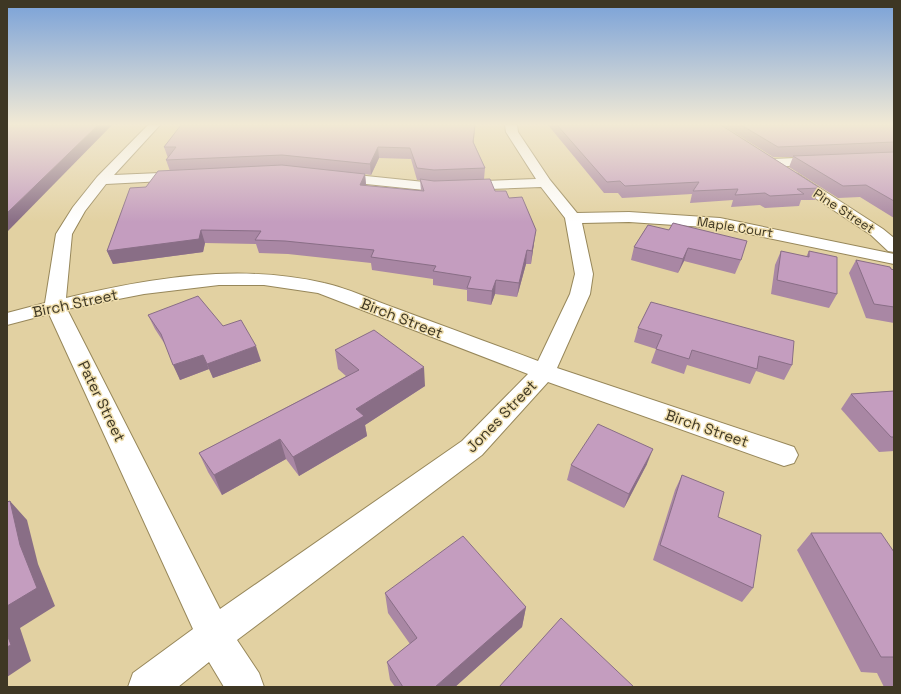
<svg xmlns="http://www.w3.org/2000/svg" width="901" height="694" viewBox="0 0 901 694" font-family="'Space Grotesk',sans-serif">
  <rect width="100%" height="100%" fill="#e2d1a2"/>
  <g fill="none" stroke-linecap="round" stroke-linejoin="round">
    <defs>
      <g id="street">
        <path d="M148 125H160L114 175 183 172 188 173 190 176 188 179 183 180 106 184 85 211 72 234 66 298C150 278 238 263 324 283 348 288 372 300 395 308 443 326 490 343 538 361L570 294 575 274 565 218 541 187 434 191 337 181 332 180 330 177 332 174 337 173 434 183 536 179 506 132 505 125H517L518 132 550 180 577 213 629 212 720 218 894 254V264L720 228 629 222 582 223 593 274 590 294 557 368 794 447 798 455 794 463 784 466 548 382 482 455 237 640 259 673 264 687H224L209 662 178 687H128L133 673 193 629 49 314 7 325V313L45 303 56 234 73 207 97 177ZM219 285H264L318 293 528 374 462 441 220 609 67 309 144 294Z"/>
        <polygon points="821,157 826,158 828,161 826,164 771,167 764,163 771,159"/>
        <polygon points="793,173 798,174 883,229 894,238 894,252 888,251 871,235 788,180 786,177 788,174"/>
      </g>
    </defs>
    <use href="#street" stroke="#97875a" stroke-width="2"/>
    <use href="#street" fill="#fff" fill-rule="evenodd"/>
  </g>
  <g fill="#a987a4" fill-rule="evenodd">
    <path d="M181 125 474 143 485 168 484 179 495 191 509 198 534 243 531 264H526L517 297 495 294 491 305 467 301V290L433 285V279L372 270 371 263 288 254 259 253 256 244 205 243 203 252 113 264 107 251 146 187 170 171 166 160 168 158 164 147ZM379 158 411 159 417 180H420L421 191 366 186 365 174 371 175Z"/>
    <polygon points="548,125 721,125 820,188 815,200 801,200 799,206 765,208 760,205 731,207 733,200 690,203 692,194 622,198 618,193 604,193"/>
    <polygon points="722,125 894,125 894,218 860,197 838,198 789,167 793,157 773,157"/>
    <polygon points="648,225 741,260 735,274 684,261 678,273 631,260 634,247"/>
    <polygon points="781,251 806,257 809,251 837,294 829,308 771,294 775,265"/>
    <polygon points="856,260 891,269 894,270 894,323 866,318 849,273"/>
    <polygon points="651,302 792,365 784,380 756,371 750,384 687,365 684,374 651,363 656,349 634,342 638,328"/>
    <polygon points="148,315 223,326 261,361 213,378 209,369 180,380 166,346 155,329"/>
    <polygon points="335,350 425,386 365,425 367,436 299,476 286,459 222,495 208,472 199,453 346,376 338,369"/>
    <polygon points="894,391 894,451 879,452 841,409 851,394"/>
    <polygon points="647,464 624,508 567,480 571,465"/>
    <polygon points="682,475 718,517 753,588 742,602 653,560 675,490"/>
    <polygon points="811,533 894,552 894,687 884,687 877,673 861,672 797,550"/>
    <polygon points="385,593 526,607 522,627 455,687 395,687 390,680 387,662 410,644 388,613"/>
  </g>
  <g fill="#896e86">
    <polygon points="98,125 112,125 7,232 7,213"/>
    <polygon points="475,125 473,152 473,142"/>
    <polygon points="378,147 379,158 371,175 370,164"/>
    <polygon points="365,174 366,185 361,197 360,185"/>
    <polygon points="201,230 205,243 203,252 113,264 107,251"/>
    <polygon points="536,230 534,243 531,264 532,251"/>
    <polygon points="688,248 684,261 678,273 683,259"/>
    <polygon points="527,250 526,264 517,297 519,283"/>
    <polygon points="496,280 495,294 491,305 492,291"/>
    <polygon points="256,346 261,361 213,378 207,364"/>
    <polygon points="203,355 209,369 180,380 173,365"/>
    <polygon points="424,367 425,386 365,425 367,436 299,476 293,457 356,409"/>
    <polygon points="280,439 286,459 222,495 214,475"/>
    <polygon points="653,449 647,464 624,508 629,494"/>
    <polygon points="10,501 27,520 38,564 55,606 20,628 31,661 7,677 7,606"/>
    <polygon points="526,607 522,627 455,687 435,687"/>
  </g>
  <g fill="#c49dbf" stroke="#896e86">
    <polygon points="7,125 98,125 7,213"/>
    <polygon points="181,125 475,125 473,142 485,168 434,170 417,168 410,148 378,147 370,164 282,155 166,160 176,147 164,147"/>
    <polygon points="557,125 721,125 820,188 797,189 804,194 770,196 765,193 735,195 738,189 693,191 699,182 625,186 620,181 607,182"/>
    <polygon points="741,125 894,125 894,142 778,147"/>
    <polygon points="894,152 894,201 866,185 843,186 793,156"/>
    <polygon points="282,165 365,174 360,185 424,191 420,179 434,181 490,179 495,191 506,191 509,198 522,197 536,230 532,251 527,250 519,283 496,280 492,291 467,288 471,277 433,271 436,266 371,257 374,250 285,241 255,240 261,231 201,230 199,239 107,251 130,188 146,187 158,171"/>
    <polygon points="673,223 747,241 741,260 688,248 683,259 634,247 648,225 669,230"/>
    <polygon points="781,251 809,257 809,251 837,257 837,294 777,280"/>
    <polygon points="856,260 890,267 891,269 894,270 894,307 874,304"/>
    <polygon points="198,296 223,326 241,320 256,346 207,364 203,355 173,365 161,334 148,315"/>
    <polygon points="651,302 794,341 792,365 759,356 757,369 692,350 689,359 656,349 662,335 638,328"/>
    <polygon points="374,330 424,367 356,409 364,416 293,457 280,439 214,475 199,453 359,370 335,350"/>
    <polygon points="894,391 894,437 891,437 851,394"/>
    <polygon points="598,424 653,449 629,494 571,465"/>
    <polygon points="682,475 724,492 718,517 761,535 753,588 660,545"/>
    <polygon points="10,501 20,545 37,588 7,606 7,502"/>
    <polygon points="811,533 881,533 894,552 894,657 881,657"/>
    <polygon points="463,536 526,607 435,687 403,687 387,662 417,638 385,593"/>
    <polygon points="561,618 634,687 499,687"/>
    <polygon points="7,634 11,645 7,647"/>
  </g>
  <linearGradient id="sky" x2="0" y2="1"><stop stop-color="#79a1d8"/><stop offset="0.56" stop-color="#f2ead5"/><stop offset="1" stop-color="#f2ead5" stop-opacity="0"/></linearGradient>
  <rect width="901" height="222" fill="url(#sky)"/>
  <g text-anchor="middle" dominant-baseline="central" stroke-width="3" stroke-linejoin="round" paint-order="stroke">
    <g font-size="13" fill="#3e3724" stroke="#efdeae">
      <text transform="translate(844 211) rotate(33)">Pine Street</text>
      <text transform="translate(735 227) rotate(9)">Maple Court</text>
    </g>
    <g font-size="15" fill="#3e3724" stroke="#efdeae">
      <text transform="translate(75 303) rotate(-12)">Birch Street</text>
      <text transform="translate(402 318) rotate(21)">Birch Street</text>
      <text transform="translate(102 401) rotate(64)">Pater Street</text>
      <text transform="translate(501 416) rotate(-46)">Jones Street</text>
      <text transform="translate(707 428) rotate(19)">Birch Street</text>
    </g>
  </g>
  <rect width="901" height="694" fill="none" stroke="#3e3724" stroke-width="16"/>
</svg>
